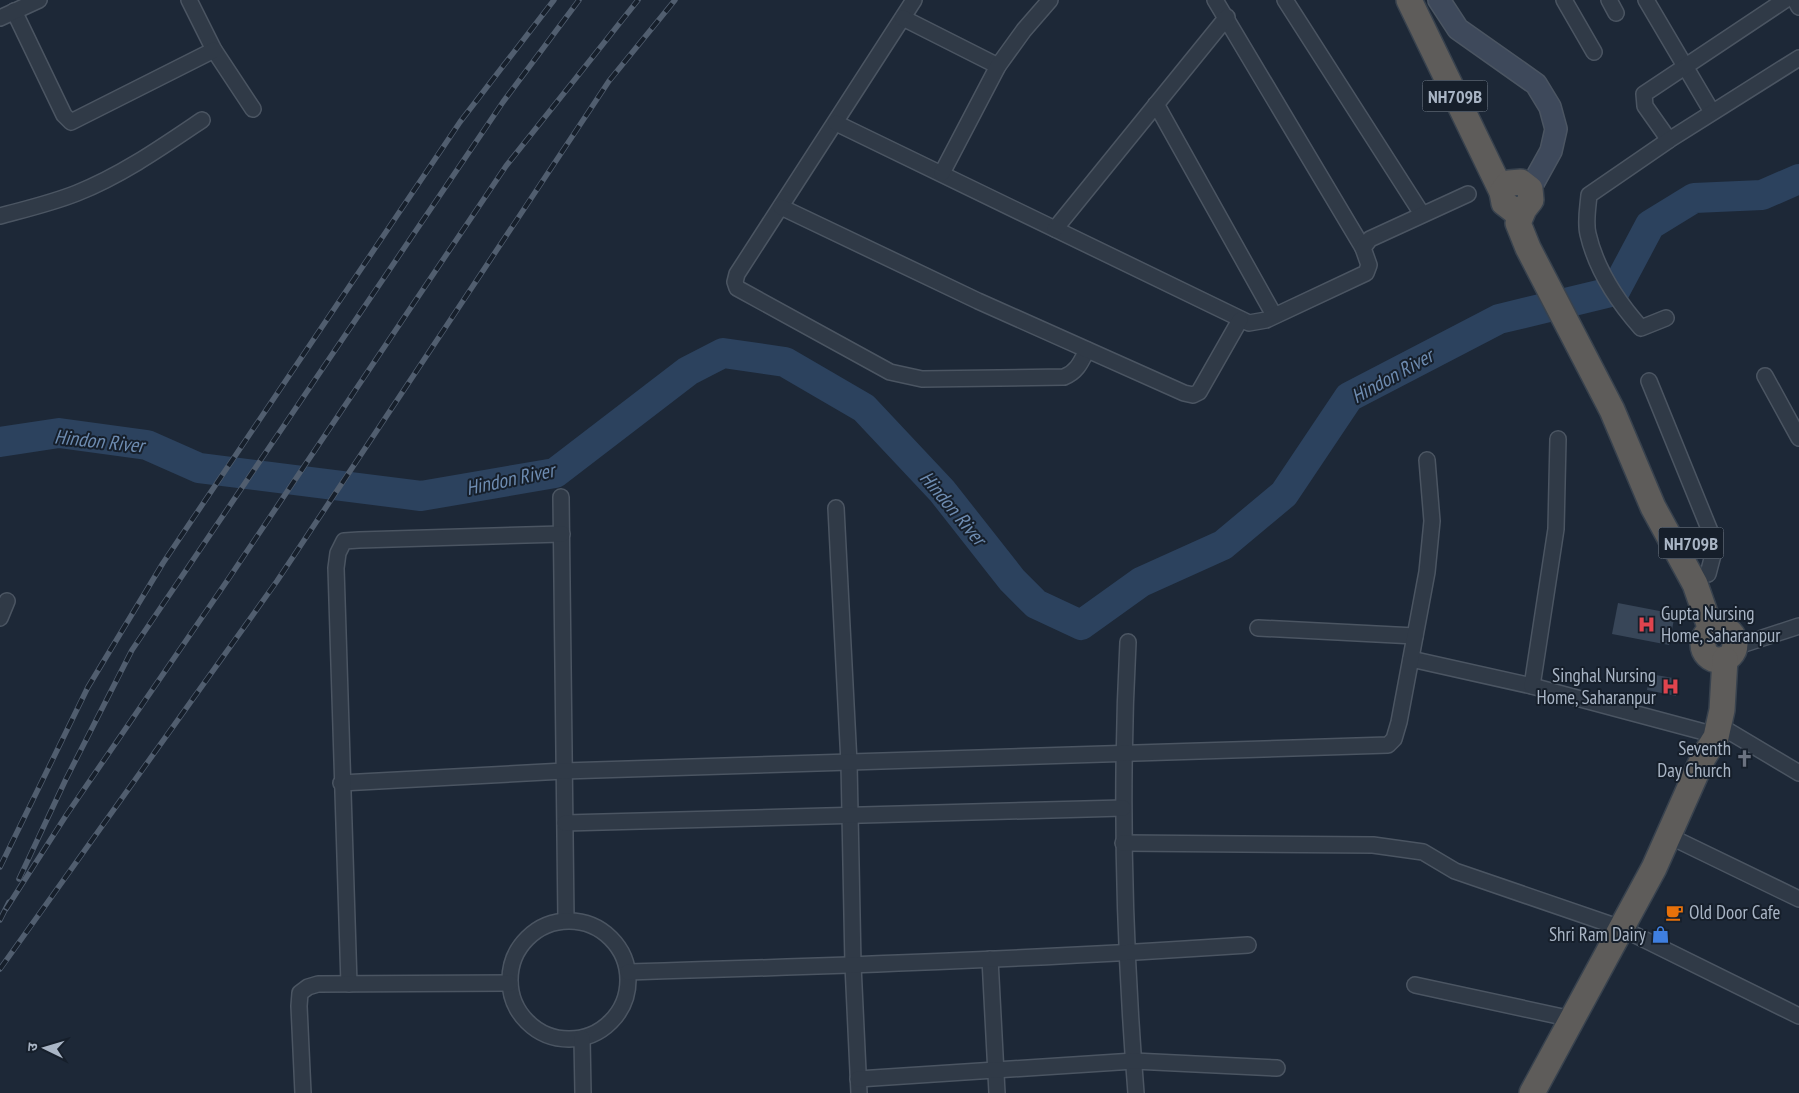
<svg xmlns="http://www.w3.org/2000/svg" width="1799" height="1093" viewBox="0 0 1799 1093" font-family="'PT Sans Narrow','Noto Sans Devanagari',sans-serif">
  <rect width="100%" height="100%" fill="#1d2837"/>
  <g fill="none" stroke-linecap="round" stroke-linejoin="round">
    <polyline stroke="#2c425e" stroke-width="30" points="0,442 59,433 147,445 199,468 421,496 555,473 688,371 723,353 785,362 864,408 942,491 1012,580 1036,604 1081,625 1141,582 1223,545 1284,494 1349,397 1499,319 1615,291 1650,225 1694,198 1762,195 1799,179"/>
  </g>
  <g fill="#384658">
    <polygon points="1618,603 1675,614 1669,645 1612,634"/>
    <polygon points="1650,674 1679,679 1676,696 1647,690"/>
  </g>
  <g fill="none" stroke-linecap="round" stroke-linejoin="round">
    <defs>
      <g id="minor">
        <polyline points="189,0 214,50 253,109"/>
        <path d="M914 0 737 274 735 282 737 288 890 372 922 379 1064 377C1077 372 1081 362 1087 350"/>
        <polyline points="1215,0 1363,248"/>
        <polyline points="1285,0 1422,214"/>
        <polyline points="1564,0 1594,52"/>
        <polyline points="1609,0 1616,13"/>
        <polyline points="1646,0 1712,112"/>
        <polyline points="1795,0 1799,7"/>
        <polyline points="14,11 64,115 71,122 214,50"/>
        <polyline points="0,18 39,0"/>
        <polyline points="903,18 998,66"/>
        <polyline points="1156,104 1274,315"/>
        <polyline points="836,123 1249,323 1266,320 1366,273 1369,265 1363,248 1370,239 1468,194"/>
        <polyline points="1669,140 1645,106 1644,94 1785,0"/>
        <polyline points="942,173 998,66 1024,30 1050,0"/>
        <polyline points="781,207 978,301 1184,393 1193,395 1199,392 1240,320"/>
        <path d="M0 216C26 209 52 203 77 193 122 175 162 147 202 120"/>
        <polyline points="1055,229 1227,17"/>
        <path d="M1666 318 1641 328C1618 302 1596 269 1588 234 1585 222 1588 207 1589 195L1669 140 1799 58"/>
        <polyline points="1765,376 1799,438"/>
        <polyline points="1649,381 1710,531 1714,551 1708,574"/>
        <polyline points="561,497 566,920"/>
        <polyline points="836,508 849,763 853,965 859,1093"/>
        <polyline points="0,618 7,601"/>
        <polyline points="1258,628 1415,636"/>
        <path d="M1128 642C1120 792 1124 943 1136 1093"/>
        <polyline points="1735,647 1799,626"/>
        <polyline points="1411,659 1532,686 1704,732"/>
        <polyline points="1532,686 1556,529 1558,439"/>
        <polyline points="1720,726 1799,773"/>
        <polyline points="341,783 564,771 1388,745 1394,739 1399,722 1427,572 1432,521 1427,460"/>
        <polyline points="565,823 1123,808"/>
        <polyline points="1669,836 1799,899"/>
        <polyline points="1123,843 1373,845 1423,852 1455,871 1621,928 1799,1016"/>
        <circle cx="569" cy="980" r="59"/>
        <polyline points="990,959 997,1093"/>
        <path d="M628 972C835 966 1041 959 1248 945"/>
        <polyline points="349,984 336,568 338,553 344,541 359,540 562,534"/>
        <polyline points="1415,985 1572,1019"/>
        <polyline points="582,1038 583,1093"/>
        <polyline points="858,1079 1134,1061 1277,1068"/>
        <polyline points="303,1093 299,1006 300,993 308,987 318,984 510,983"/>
      </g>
      <polyline id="secondary" points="1439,0 1458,29 1536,84 1550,107 1556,129 1551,151 1530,189"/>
      <g id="trunk">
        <polyline points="1409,0 1502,192"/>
        <polyline points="1524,209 1513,210 1504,203 1502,192 1509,183 1521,182 1530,189 1531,200 1524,209 1518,223 1528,248 1612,410 1653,507 1695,584 1711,630"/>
        <circle cx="1719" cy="644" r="16"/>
        <polyline points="1532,1093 1654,868 1703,758 1716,737 1722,710 1725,659"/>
      </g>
    </defs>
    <use href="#minor" stroke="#4b5562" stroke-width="18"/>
    <use href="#secondary" stroke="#4b5562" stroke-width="24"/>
    <use href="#trunk" stroke="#38424e" stroke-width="28"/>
    <use href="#minor" stroke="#303a47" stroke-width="15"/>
    <use href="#secondary" stroke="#3e495b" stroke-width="21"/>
    <use href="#trunk" stroke="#5e5c5a" stroke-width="25"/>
    <defs>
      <g id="rail">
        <polyline points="0,867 88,687 163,563 460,122 554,0"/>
        <polyline points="19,879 66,779 132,650 503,102 579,0"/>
        <polyline points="6,909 67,814 229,578 506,166 638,0"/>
        <polyline points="0,920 9,902"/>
        <polyline points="0,969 277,581 609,81 675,0"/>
      </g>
    </defs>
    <use href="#rail" stroke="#515e6f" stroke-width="5.5"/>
    <use href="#rail" stroke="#161f2b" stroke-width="4" stroke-dasharray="11" stroke-linecap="butt"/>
  </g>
  <defs>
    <symbol id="hospital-bare" viewBox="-9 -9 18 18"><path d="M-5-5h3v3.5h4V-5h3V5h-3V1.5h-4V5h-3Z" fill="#e0444e" stroke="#161f2b" stroke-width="2.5" paint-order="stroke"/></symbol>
    <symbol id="church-bare" viewBox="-9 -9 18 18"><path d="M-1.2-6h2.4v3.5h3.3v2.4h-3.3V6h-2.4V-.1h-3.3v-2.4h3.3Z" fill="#6b7280" stroke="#161f2b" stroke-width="2.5" paint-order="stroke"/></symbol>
    <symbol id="cafe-bare" viewBox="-9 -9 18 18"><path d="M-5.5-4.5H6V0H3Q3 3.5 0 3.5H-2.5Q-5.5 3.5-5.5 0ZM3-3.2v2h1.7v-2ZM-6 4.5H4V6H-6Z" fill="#e8710a" stroke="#161f2b" stroke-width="2.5" paint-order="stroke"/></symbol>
    <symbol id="shop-bare" viewBox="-9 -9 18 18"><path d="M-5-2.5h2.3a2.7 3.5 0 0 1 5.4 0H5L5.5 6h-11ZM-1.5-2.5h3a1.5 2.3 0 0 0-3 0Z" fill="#3f7fe0" stroke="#161f2b" stroke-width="2.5" paint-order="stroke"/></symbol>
  </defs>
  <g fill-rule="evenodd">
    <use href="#hospital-bare" x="1634" y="612" width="25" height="25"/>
    <use href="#hospital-bare" x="1658" y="674" width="25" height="25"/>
    <use href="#church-bare" x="1732" y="746" width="25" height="25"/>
    <use href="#cafe-bare" x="1662" y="900" width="25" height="25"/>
    <use href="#shop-bare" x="1648" y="922" width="25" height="25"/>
  </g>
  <g text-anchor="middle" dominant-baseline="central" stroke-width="4" stroke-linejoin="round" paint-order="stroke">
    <g fill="#161f2b" stroke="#7d8897" stroke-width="1">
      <rect x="1422.5" y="80.5" width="65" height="31" rx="4"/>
      <rect x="1658.5" y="527.5" width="65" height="31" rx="4"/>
    </g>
    <g font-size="18" font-weight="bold" fill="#a9b5c5">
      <text x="1455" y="96">NH709B</text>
      <text x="1691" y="543">NH709B</text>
    </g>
    <g font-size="19" fill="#a9b5c5" stroke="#161f2b" text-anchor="end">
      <text x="1661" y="613" text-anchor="start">Gupta Nursing<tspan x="1661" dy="22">Home, Saharanpur</tspan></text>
      <text x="1656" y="675">Singhal Nursing<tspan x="1656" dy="22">Home, Saharanpur</tspan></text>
      <text x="1731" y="748">Seventh<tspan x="1731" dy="22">Day Church</tspan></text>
      <text x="1689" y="912" text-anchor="start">Old Door Cafe</text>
      <text x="1646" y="934">Shri Ram Dairy</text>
    </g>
    <g font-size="20" font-style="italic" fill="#6e8cb1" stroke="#161f2b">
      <text transform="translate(1392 376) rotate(-29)">Hindon River</text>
      <text transform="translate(99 441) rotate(6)">Hindon River</text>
      <text transform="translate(510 479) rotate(-12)">Hindon River</text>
      <text transform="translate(953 508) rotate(50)">Hindon River</text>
    </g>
  </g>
  <g transform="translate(45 1048) rotate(275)" stroke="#161f2b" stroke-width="4" paint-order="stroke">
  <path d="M0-4L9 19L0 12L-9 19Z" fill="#a9b5c5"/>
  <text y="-8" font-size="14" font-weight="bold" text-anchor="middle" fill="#a9b5c5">उ</text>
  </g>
</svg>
